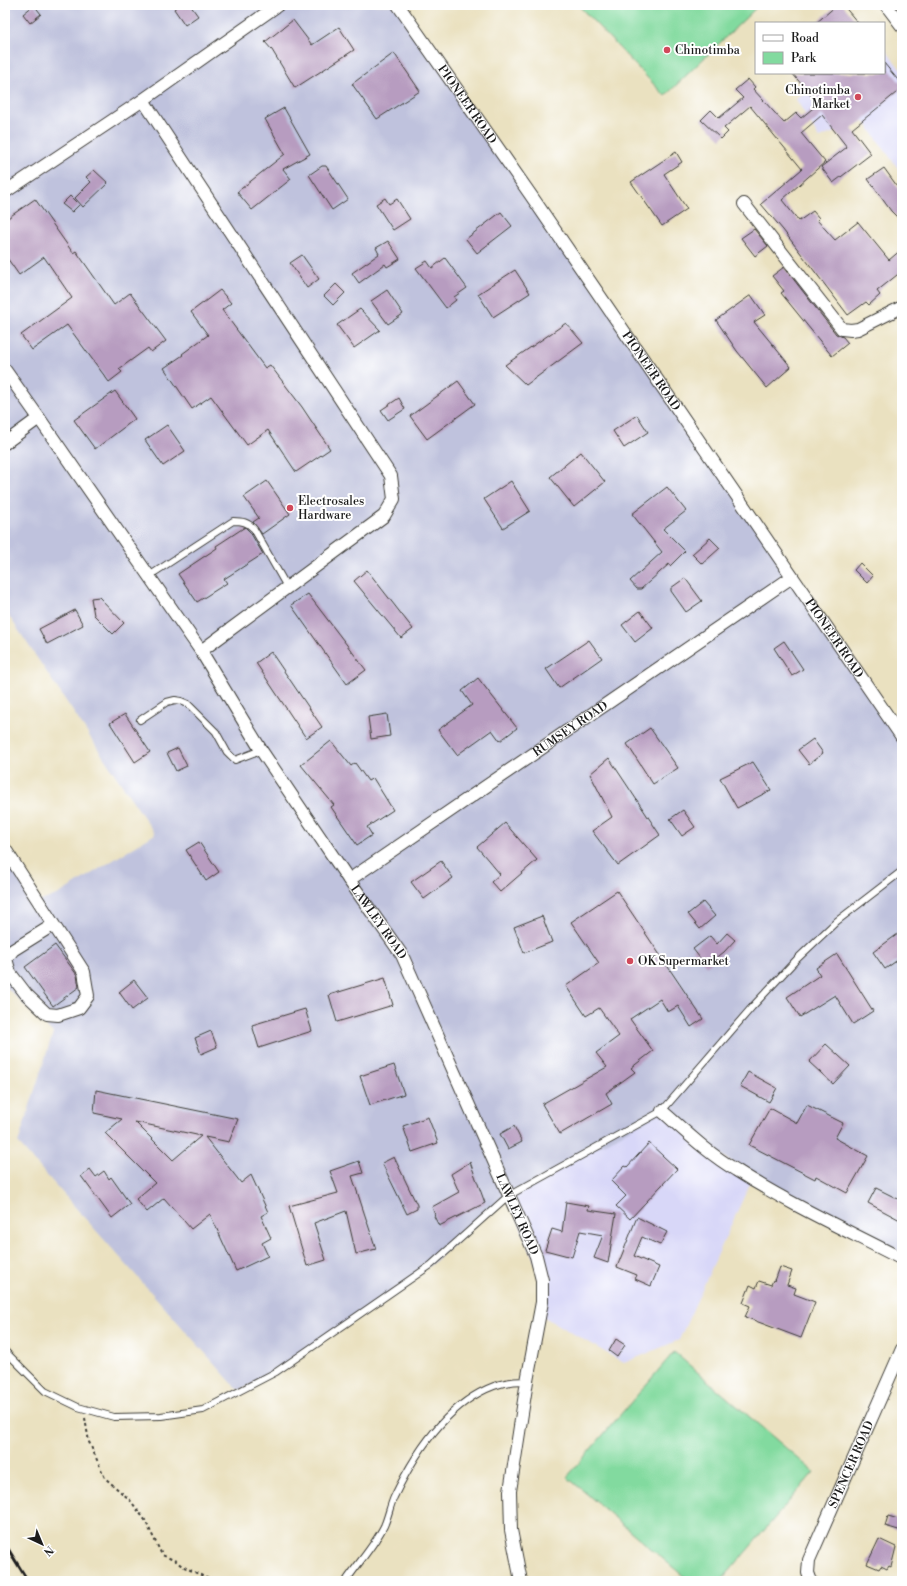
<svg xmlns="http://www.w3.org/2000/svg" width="907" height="1586" viewBox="0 0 907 1586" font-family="'Libre Bodoni',serif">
  <rect width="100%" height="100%" fill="#fff"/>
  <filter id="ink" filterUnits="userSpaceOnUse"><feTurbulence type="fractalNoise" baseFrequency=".025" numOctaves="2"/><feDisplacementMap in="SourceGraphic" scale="8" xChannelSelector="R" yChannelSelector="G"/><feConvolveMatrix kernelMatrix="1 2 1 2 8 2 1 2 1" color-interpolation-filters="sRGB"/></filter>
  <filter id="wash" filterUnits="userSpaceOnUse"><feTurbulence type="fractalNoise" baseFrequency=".012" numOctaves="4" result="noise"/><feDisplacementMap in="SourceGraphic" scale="16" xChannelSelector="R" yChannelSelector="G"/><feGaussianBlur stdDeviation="0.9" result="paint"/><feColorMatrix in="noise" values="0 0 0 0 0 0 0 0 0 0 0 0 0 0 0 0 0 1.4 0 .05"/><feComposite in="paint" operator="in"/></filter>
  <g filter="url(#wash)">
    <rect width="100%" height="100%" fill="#eae1c0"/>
    <g fill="#d8d7f8">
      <polygon points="884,48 902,71 902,174 864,121 819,138 796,99 833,73 884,73"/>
      <polygon points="662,1111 752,1179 679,1340 624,1363 539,1314 542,1280 508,1196"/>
    </g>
    <polygon fill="#bfc2dd" points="5,5 398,5 902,736 902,1259 780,1196 662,1112 508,1196 431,1265 276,1372 239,1391 18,1143 53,1033 5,986 5,849 39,902 59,894 155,834 5,610"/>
    <g fill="#82da9f" stroke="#4f7b5e">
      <polygon points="578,5 759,5 665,96"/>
      <polygon points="674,1352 814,1472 721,1581 689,1581 567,1477"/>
    </g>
    <g id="blocks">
      <g fill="#b79cc0" fill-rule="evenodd">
        <polygon points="34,5 41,14 30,23 23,14"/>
        <polygon points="179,5 190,5 198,16 185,25 174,9"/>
        <polygon points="837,5 843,5 858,23 816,23"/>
        <polygon points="293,20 312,45 339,27 354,50 295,88 272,50 265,42"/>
        <polygon points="394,53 420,91 377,119 352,84"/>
        <polygon points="884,63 902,85 902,88 852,129 871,154 833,183 821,167 847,147 822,115 801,133 825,162 782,200 799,221 813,211 819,218 817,220 835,240 858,222 889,260 902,249 902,271 877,291 880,295 869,305 866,302 848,315 783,230 761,204 802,169 750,106 724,128 728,132 721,139 701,120 711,110 719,118 743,98 735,90 748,79 755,87 753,89 784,123 796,113 801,118 818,104 792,73 884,73"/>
        <polygon points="284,108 310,154 283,169 291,179 252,210 237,192 285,154 265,119"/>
        <polygon points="676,152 682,162 664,174 687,209 662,226 631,182"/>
        <polygon points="322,166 326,166 348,199 332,210 309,175"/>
        <polygon points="884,168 902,193 902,222 891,211 868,179"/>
        <polygon points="94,170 108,183 83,207 75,198 91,182 86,177"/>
        <polygon points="70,196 79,205 72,212 62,204"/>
        <polygon points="385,198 389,204 397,199 410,219 393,230 376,204"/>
        <polygon points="35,199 73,253 76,251 114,305 130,293 166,341 151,352 148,348 119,369 122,372 109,382 67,325 32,350 21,335 72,298 44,257 19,275 5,255 5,220"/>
        <polygon points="501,212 512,226 477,253 466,239"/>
        <polygon points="754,229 768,246 755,256 741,238"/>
        <polygon points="388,241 400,259 387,267 385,264 359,283 352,273 379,254 376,248"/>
        <polygon points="302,255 319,279 307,288 290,263"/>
        <polygon points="445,258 467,288 454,297 456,300 446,308 416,268 427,261 432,268"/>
        <polygon points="784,267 836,334 843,337 848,343 832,356 781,293 784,291 772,276"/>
        <polygon points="515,270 530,293 493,317 478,294"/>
        <polygon points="336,284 345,293 333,305 324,296"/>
        <polygon points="220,290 231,303 222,310 265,368 270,365 302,407 330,449 296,472 268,430 247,445 211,396 192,409 164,368 183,355 182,354 208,335 191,312"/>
        <polygon points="387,290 403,314 388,324 371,301"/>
        <polygon points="751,295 765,315 754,322 791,367 767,388 737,351 716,320"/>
        <polygon points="360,309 380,330 354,348 337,325"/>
        <polygon points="566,323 583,343 526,385 505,365"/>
        <polygon points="458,381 475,404 427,439 410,416"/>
        <polygon points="115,391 135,419 95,449 74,420"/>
        <polygon points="399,398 405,409 388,420 381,410"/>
        <polygon points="637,415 648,432 624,448 613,431"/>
        <polygon points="167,425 185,451 163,466 145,440"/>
        <polygon points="581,452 605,482 574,507 550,477"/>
        <polygon points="267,481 290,514 262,534 253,522 259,518 244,497"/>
        <polygon points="511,481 530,511 503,528 484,499"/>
        <polygon points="667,487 686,511 663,529 685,551 670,566 669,564 641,589 637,589 630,581 662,552 632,514"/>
        <polygon points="245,527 250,532 263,554 224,579 227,583 197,602 178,574 217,548 216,546"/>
        <polygon points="710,538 720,548 702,564 692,554"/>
        <polygon points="860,563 873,576 867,583 854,570"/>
        <polygon points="367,570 413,629 401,638 354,581"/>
        <polygon points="685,578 702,601 686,612 671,591 671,588"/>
        <polygon points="308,594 366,670 347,684 291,605"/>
        <polygon points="99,597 124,623 113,634 94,615 91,598"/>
        <polygon points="75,610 83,625 47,644 39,629"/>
        <polygon points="640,611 653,628 635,642 622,625"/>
        <polygon points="589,640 602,658 559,688 546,669"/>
        <polygon points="784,641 803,669 792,676 774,648"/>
        <polygon points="271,652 322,727 306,738 256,663"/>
        <polygon points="478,678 517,728 500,741 492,730 457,755 438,730 472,705 462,691"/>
        <polygon points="125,714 150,752 135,762 110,723"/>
        <polygon points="387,714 390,736 371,739 368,717"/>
        <polygon points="650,728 678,768 653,784 627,744"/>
        <polygon points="813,739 823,753 809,764 798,750"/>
        <polygon points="331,741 351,766 355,763 368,781 373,778 393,810 367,827 372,835 357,845 331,807 334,805 301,765"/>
        <polygon points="178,748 187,766 176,771 167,753"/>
        <polygon points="609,758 660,835 618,865 592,831 612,817 590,774"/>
        <polygon points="753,762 771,790 737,808 720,778"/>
        <polygon points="683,810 695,827 682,836 670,819"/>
        <polygon points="505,823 537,860 500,892 491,882 500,874 477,847"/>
        <polygon points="199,842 219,872 206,881 186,850"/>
        <polygon points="441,861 453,878 424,899 411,882"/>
        <polygon points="617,891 703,1019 691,1027 678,1006 668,1012 660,999 630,1019 653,1051 631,1068 635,1072 606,1093 612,1104 560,1134 542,1104 607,1067 596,1053 619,1036 599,1008 586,1016 566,986 599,963 571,922"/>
        <polygon points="703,902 715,916 700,929 688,914"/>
        <polygon points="542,916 552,942 524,953 514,927"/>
        <polygon points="902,931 902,957 885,969 873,952"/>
        <polygon points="727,933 735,940 724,952 706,966 693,949 710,936 717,944"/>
        <polygon points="55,945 77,975 79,987 53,1006 25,967"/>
        <polygon points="837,954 873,1011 853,1024 835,995 800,1017 787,997 820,975 816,968"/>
        <polygon points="385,978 393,1005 337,1022 329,995"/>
        <polygon points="134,980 148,998 132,1010 119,992"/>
        <polygon points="305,1009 312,1031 259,1048 252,1025"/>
        <polygon points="211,1031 217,1047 201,1054 195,1038"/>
        <polygon points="826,1044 850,1066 833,1084 809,1062"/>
        <polygon points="394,1065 404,1094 370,1105 360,1076"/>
        <polygon points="748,1072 777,1088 769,1102 740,1086"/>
        <path d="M96 1090 238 1119 229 1142 205 1137 241 1183 251 1175 268 1212 261 1216 271 1238 262 1243 268 1256 236 1271 210 1214 191 1229 164 1198 147 1212 136 1199 155 1183 105 1133 122 1119 94 1113ZM135 1122 192 1134 201 1136 173 1160Z"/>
        <polygon points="807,1105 843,1123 835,1138 868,1156 847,1193 816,1176 815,1179 749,1145 770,1108 797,1123"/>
        <polygon points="428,1117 438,1143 412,1152 403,1126"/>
        <polygon points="514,1126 522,1142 508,1149 500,1134"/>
        <polygon points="649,1143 677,1169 630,1219 616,1206 626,1196 611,1181 625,1166 627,1167"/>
        <polygon points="394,1157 417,1205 417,1209 407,1214 382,1163"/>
        <polygon points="359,1161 363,1173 352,1176 376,1249 356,1254 346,1211 314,1223 326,1260 307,1266 289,1206 338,1193 330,1171"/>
        <polygon points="470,1162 485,1203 439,1226 434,1216 435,1215 432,1207 459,1192 451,1174"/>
        <polygon points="90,1169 96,1177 104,1171 109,1179 111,1177 130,1204 112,1218 81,1176"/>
        <polygon points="876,1188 902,1201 902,1221 868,1203"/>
        <polygon points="566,1202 589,1206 588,1210 616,1214 608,1263 594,1258 603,1235 580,1231 572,1257 545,1250 552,1229 562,1232"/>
        <polygon points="637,1217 667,1232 660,1245 642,1237 634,1256 659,1267 651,1286 635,1279 637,1275 617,1267"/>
        <polygon points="780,1267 792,1271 787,1285 796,1288 794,1294 815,1302 801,1338 745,1317 750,1306 743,1303 750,1285 756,1288 759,1281 771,1285 773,1280 775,1281"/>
        <polygon points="616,1339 625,1345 617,1357 609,1351"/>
        <polygon points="888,1516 902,1520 902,1531 885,1526"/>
        <polygon points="879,1539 896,1547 891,1567 889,1566 887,1569 881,1566 879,1569 867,1564"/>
      </g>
    </g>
  </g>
  <g filter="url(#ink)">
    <use href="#blocks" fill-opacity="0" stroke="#3b3a35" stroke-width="1"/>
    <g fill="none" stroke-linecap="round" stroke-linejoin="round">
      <defs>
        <g id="service">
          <path d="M149 576 233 521C242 521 248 522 254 529L287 587"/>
          <polyline points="140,720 167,702 175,700 181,701 188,704 216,732 227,752 235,760 261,750"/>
          <polyline points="5,1351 45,1391 78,1407 114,1417 161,1416 203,1410 276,1372 431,1265 508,1196 662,1111 752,1007 797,959 837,921 902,871"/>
          <path d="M346 1581C358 1563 374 1546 384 1526 388 1517 390 1506 394 1497 415 1453 446 1404 494 1386 505 1382 516 1381 527 1381"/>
        </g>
        <g id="minor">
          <path id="s1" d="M398 5 530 194 902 737"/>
          <polyline points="886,5 902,26"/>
          <polyline points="143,100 391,476 394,499 384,516 201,651"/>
          <polyline points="5,192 143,100 278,5"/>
          <polyline points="744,204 842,329 851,330 858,329 902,307"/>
          <polyline points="5,370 39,418 5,443"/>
          <path id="s2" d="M39 418 201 651 261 750 349 880 402 955 536 1256 542 1280V1302L527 1381 510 1491 511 1530 521 1581"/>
          <polyline points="5,849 84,972 88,996 79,1008 58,1015 47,1014 26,994 10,973 6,959 13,950 53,925"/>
          <path id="s3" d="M349 880 792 577"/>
          <path d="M662 1111C686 1132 709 1154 736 1170 789 1204 846 1230 902 1259"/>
          <path id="s4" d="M811 1581 808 1573 809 1560 902 1349"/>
        </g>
      </defs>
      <use href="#service" stroke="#3b3a35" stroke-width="8"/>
      <use href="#minor" stroke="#3b3a35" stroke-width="14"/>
      <polyline stroke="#3b3a35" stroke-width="2" stroke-dasharray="3 3" stroke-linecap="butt" points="85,1418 89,1442 105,1478 130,1500 145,1520 162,1555 176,1561 182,1566 213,1581"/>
      <use href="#service" stroke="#fff" stroke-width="6"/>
      <use href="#minor" stroke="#fff" stroke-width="12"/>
      <polyline stroke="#1c1c1c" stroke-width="3" points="5,1544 28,1581"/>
    </g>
  </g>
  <g fill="#d1495b" stroke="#fff" stroke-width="1.5">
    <circle cx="667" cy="50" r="4"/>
    <circle cx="858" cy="97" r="4"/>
    <circle cx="290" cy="508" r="4"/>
    <circle cx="630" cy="961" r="4"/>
  </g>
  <g text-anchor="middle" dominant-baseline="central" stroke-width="4" stroke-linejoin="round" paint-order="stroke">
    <g font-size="12" fill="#1c1c1c" stroke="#fff" text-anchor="start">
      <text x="675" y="50">Chinotimba</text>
      <text x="850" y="90" text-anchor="end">Chinotimba<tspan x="850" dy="14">Market</tspan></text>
      <text x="298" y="501">Electrosales<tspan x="298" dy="14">Hardware</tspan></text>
      <text x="638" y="961">OK Supermarket</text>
    </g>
    <g font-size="12" fill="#1c1c1c" stroke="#fff">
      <text stroke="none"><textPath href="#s1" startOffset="121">PIONEER ROAD</textPath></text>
      <text stroke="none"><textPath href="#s1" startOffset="445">PIONEER ROAD</textPath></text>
      <text stroke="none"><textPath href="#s1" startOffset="769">PIONEER ROAD</textPath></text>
      <text stroke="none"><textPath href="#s3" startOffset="268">RUMSEY ROAD</textPath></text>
      <text stroke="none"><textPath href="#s2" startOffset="608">LAWLEY ROAD</textPath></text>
      <text stroke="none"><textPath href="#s2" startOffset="932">LAWLEY ROAD</textPath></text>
      <text stroke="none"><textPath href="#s4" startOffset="126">SPENCER ROAD</textPath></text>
    </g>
  </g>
  <rect width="907" height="1586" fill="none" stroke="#fff" stroke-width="20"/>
  <rect x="755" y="22" width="130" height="52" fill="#ffffff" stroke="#a4a4a4"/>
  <rect x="763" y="35" width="20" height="6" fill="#ffffff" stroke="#a4a4a4"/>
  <text x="791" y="42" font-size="12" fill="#1c1c1c">Road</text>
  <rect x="763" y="52" width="20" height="12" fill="#82da9f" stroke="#a4a4a4"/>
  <text x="791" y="62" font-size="12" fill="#1c1c1c">Park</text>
  <g transform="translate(42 1544) rotate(136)" stroke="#ffffff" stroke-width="3" paint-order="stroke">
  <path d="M0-3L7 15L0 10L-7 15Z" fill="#1c1c1c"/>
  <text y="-6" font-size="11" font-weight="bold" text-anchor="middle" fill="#1c1c1c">N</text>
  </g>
</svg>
